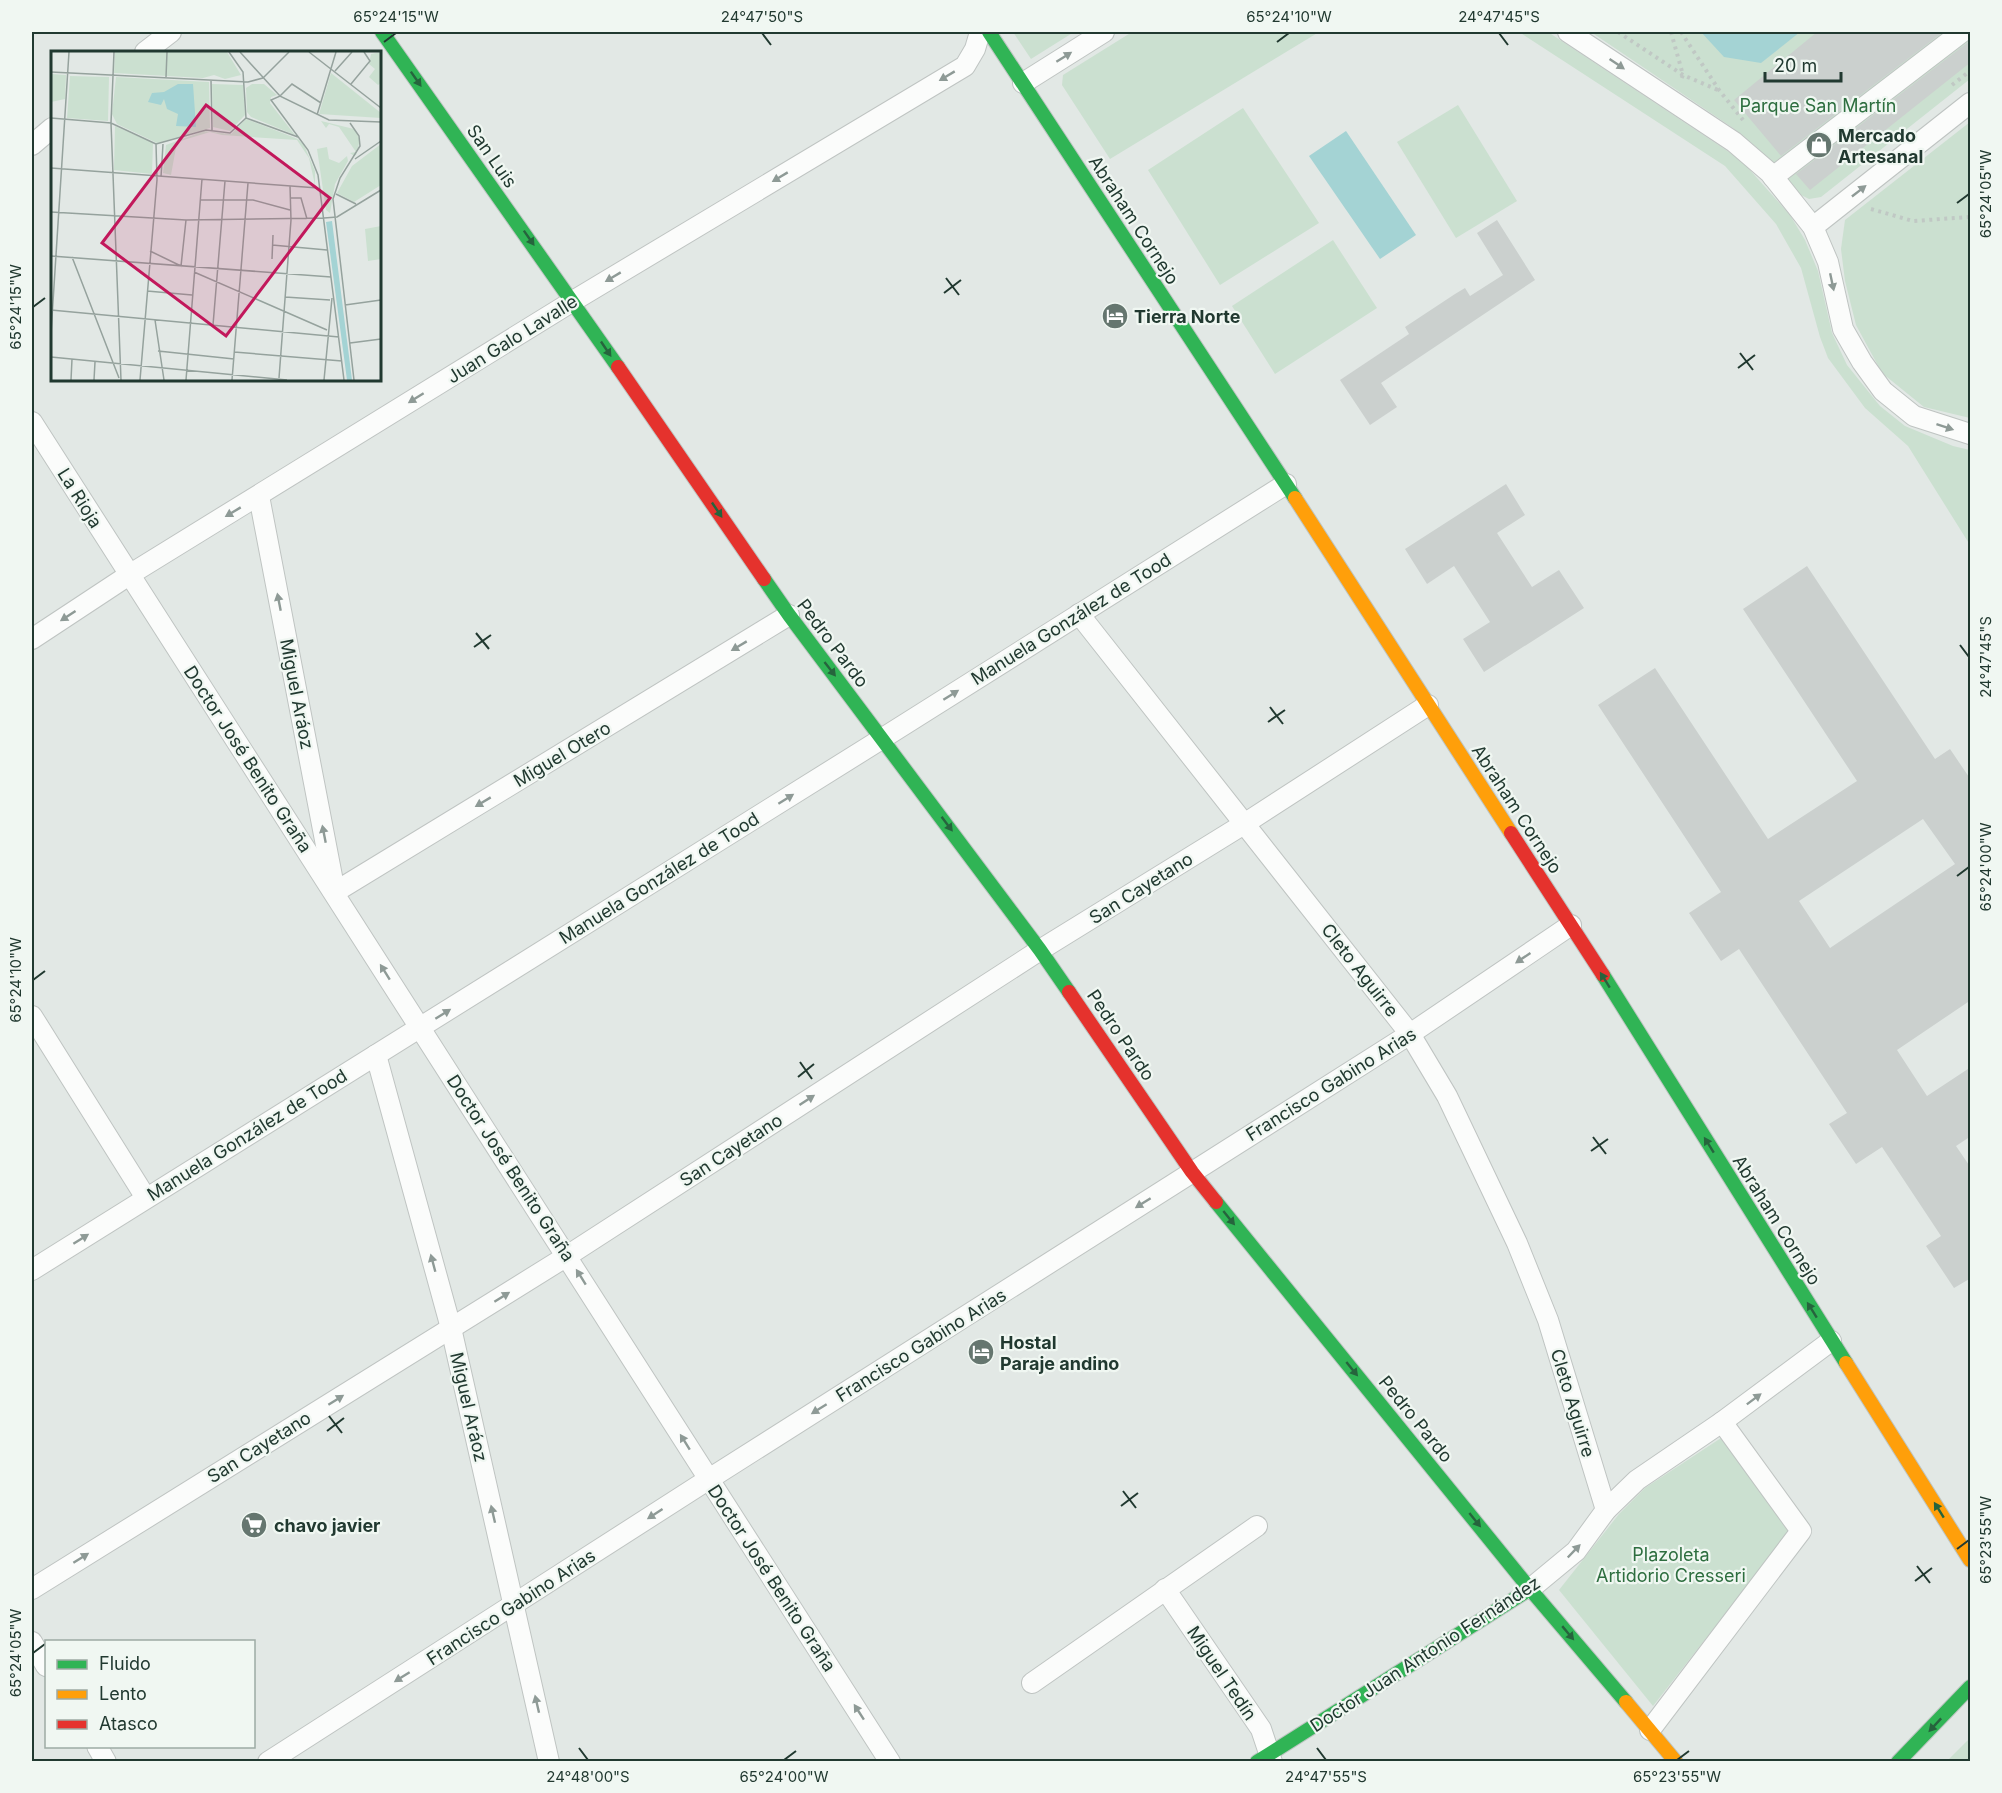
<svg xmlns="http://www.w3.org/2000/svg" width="2002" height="1793" viewBox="0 0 2002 1793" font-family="Inter,sans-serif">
  <rect width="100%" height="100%" fill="#e2e8e5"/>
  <g fill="#cbe0d0">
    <polygon points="1013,32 1074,32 1031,59"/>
    <polygon points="1132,32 1319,32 1110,159 1062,85 1063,75"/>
    <polygon points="1519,32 1548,32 1741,160 1790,215 1805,240 1818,271 1832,333 1847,365 1880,406 1905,426 1953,446 1970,450 1970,545 1908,446 1865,408 1828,358 1820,337 1801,268 1776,224 1725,166"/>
    <polygon points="1591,32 1970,32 1970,79 1821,197 1809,199 1797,193 1755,146 1733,128"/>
    <polygon points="1458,105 1517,201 1456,238 1397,142"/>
    <polygon points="1243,108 1319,223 1220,285 1148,170"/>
    <polygon points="1970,122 1970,418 1924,407 1882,373 1856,325 1845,281 1841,249 1845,220"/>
    <polygon points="1333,240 1377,308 1275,374 1232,306"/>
    <polygon points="1721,1438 1790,1531 1653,1706 1559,1590 1619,1514 1645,1488"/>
    <polygon points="1970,1738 1970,1761 1947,1761"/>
  </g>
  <g fill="#a4d3d4">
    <polygon points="1701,32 1800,32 1761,63 1724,57"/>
    <polygon points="1346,131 1416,235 1380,259 1309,156"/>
  </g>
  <g fill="#cbd0ce" fill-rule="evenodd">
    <polygon points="1817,32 1943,32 1781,156 1734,100"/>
    <polygon points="1971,40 1971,62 1810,190 1796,174"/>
    <polygon points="1497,220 1535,280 1381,383 1397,407 1370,425 1340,380 1409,334 1405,327 1455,294 1465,288 1470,296 1503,275 1477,233"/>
    <polygon points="1506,484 1525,515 1497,533 1532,587 1559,570 1584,608 1484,672 1463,639 1490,622 1454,566 1427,584 1405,549"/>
    <path d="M1807 566 1935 759 1950 749 1971 780V1000L1897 1050 1927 1096 1971 1067V1136L1956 1146 1971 1168V1278L1954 1288 1926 1246 1941 1236 1882 1147 1856 1164 1829 1124 1847 1113 1739 949 1721 961 1689 913 1721 892 1598 705 1655 668 1768 839 1857 781 1743 609ZM1923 819 1955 864 1830 948 1799 901Z"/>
  </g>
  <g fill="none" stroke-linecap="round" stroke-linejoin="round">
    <defs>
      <g id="street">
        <polyline points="1568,32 1734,142 1770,173 1813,227 1828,262 1843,329 1862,362 1883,391 1914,416 1970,434"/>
        <polyline points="145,52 171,32"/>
        <polyline points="1023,83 1104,32"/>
        <polyline points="32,145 52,128"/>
        <polyline points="1773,177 1962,32"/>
        <polyline points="1813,227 1970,103"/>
        <polyline points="32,422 890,1762"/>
        <polyline points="259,496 335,892 789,615"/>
        <polyline points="1079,614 1410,1034 1447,1096 1517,1243 1548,1320 1606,1510"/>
        <polyline points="32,639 129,575 573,301 965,66 975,49 980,32"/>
        <polyline points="32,1016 146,1198"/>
        <polyline points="376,1055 451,1328 549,1762"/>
        <polyline points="32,1270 883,738 1286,484"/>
        <polyline points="32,1589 567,1256 1040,950 1244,824 1428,705"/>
        <polyline points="1165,1589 1261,1729 1272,1762"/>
        <polyline points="1530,1589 1576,1551 1606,1510 1637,1480 1722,1422 1831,1341"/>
        <polyline points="32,1642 46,1666"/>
        <polyline points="1032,1683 1257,1526"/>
        <polyline points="1650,1730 1801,1531 1722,1422"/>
        <polyline points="97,1746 106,1762"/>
        <polyline points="268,1762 709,1479 1410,1034 1571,925"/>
      </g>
      <g id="fast">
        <polyline points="382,32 618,367"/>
        <polyline points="989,32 1295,498"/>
        <polyline points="764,579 789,615 1040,950 1069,992"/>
        <polyline points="1603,975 1846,1363"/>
        <polyline points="1216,1202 1530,1589 1626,1702"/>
        <polyline points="1257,1762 1530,1589"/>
        <polyline points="1898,1762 1970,1687"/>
      </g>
      <g id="slow">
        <polyline points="1295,498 1511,833"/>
        <polyline points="1846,1363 1970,1560"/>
        <polyline points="1626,1702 1676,1762"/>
      </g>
      <g id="jam">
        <polyline points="618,367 764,579"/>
        <polyline points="1511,833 1603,975"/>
        <polyline points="1069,992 1192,1172 1216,1202"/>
      </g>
    </defs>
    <use href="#street" stroke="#bfc4c2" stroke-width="22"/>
    <use href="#fast" stroke="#bec5c2" stroke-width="16"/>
    <use href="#slow" stroke="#bec5c2" stroke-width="16"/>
    <use href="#jam" stroke="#bec5c2" stroke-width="16"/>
    <g stroke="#c0c8c4" stroke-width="4" stroke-dasharray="3 4.5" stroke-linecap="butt">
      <polyline points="1618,32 1683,75 1718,90"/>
      <polyline points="1671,32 1683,75 1680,82"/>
      <polyline points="1681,32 1719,90 1743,120"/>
      <polyline points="1952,85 1970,71"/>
      <polyline points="1871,209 1913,221 1970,217"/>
    </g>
    <use href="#street" stroke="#fbfcfb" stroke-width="20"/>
    <use href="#fast" stroke="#30b455" stroke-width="14"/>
    <use href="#slow" stroke="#ff9f0a" stroke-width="14"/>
    <use href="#jam" stroke="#e5322d" stroke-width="14"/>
  </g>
  <defs><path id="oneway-solid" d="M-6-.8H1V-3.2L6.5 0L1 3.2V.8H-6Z" transform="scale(1.5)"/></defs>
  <g fill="#8e9a96">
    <use href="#oneway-solid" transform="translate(1064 57) rotate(-32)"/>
    <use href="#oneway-solid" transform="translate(1617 64) rotate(34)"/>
    <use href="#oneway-solid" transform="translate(947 76) rotate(149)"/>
    <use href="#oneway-solid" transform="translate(780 177) rotate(149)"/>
    <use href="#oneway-solid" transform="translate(1859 191) rotate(-38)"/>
    <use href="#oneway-solid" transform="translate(613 277) rotate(149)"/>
    <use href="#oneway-solid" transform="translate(1832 282) rotate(78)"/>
    <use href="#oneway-solid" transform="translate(416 398) rotate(148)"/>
    <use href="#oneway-solid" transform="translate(1945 427) rotate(18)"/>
    <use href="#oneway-solid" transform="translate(233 512) rotate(149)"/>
    <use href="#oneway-solid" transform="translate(279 602) rotate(-101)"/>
    <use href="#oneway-solid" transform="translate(68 616) rotate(147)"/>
    <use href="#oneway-solid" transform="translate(739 646) rotate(149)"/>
    <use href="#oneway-solid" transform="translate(951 695) rotate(-32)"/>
    <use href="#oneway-solid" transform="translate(786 799) rotate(-32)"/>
    <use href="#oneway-solid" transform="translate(483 802) rotate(149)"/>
    <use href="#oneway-solid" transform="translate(324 834) rotate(-101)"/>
    <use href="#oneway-solid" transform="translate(1523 958) rotate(146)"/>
    <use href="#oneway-solid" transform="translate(385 972) rotate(-122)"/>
    <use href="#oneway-solid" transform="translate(443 1014) rotate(-32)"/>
    <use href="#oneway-solid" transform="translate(807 1100) rotate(-33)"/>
    <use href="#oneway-solid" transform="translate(1143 1203) rotate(148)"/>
    <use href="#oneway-solid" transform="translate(81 1239) rotate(-32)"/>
    <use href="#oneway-solid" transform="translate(433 1263) rotate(-105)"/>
    <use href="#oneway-solid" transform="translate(581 1277) rotate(-122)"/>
    <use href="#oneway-solid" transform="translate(502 1297) rotate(-32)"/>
    <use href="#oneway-solid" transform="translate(1754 1399) rotate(-37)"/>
    <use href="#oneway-solid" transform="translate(336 1400) rotate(-32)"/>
    <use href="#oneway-solid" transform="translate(819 1409) rotate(148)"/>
    <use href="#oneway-solid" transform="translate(685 1442) rotate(-122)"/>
    <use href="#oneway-solid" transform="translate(493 1514) rotate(-103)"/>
    <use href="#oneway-solid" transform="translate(655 1514) rotate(147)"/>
    <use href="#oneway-solid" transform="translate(1574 1551) rotate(-46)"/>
    <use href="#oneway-solid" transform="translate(81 1558) rotate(-32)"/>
    <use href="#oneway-solid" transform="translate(402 1677) rotate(148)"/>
    <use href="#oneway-solid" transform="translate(537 1704) rotate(-103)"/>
    <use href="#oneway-solid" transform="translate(859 1712) rotate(-123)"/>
  </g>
  <g fill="#26643d">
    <use href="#oneway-solid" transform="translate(416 79) rotate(55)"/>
    <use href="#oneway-solid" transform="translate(529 238) rotate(55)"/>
    <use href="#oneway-solid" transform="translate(606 349) rotate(56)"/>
    <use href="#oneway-solid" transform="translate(717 510) rotate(56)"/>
    <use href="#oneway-solid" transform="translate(830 669) rotate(52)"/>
    <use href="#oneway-solid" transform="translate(947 824) rotate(53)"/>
    <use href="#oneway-solid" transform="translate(1605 980) rotate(-122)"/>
    <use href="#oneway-solid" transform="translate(1709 1145) rotate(-122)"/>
    <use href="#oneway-solid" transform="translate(1229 1218) rotate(51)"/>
    <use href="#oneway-solid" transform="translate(1812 1310) rotate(-122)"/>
    <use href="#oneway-solid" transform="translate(1352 1369) rotate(51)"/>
    <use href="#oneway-solid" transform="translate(1939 1510) rotate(-122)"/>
    <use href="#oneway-solid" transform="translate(1475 1520) rotate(51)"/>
    <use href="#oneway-solid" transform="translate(1568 1633) rotate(50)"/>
    <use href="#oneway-solid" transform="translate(1935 1725) rotate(133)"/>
  </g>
  <path fill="none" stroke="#213930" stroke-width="2" d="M762 33 771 45M1499 33 1508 45M384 42 396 33M1277 42 1289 33M1957 203 1969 194M946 278 959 295M944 293 961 280M33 307 45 298M1740 353 1753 370M1738 368 1755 355M476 633 489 649M1960 645 1969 657M474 647 491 635M1270 707 1283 724M1268 722 1285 710M1957 876 1969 867M33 980 45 971M800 1062 812 1079M798 1077 814 1064M1593 1137 1606 1154M1591 1151 1608 1139M329 1416 342 1433M327 1431 344 1418M1123 1491 1136 1508M1121 1506 1138 1493M1957 1549 1969 1540M1917 1566 1930 1583M1915 1581 1932 1568M33 1653 45 1644M579 1748 588 1760M1317 1748 1326 1760M784 1760 796 1751M1677 1760 1689 1751"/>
  <defs>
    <symbol id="shop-disc" viewBox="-11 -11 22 22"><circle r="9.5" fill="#65766f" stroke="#f0f7f2"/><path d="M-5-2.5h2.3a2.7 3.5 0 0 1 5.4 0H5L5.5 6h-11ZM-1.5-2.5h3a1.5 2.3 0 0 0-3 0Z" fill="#fff"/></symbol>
    <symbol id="hotel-disc" viewBox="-11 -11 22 22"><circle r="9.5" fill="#65766f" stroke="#f0f7f2"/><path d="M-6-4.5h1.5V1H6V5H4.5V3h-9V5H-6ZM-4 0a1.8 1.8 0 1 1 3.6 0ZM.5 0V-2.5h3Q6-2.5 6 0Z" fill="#fff"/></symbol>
    <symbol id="supermarket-disc" viewBox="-11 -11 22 22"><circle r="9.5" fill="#65766f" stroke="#f0f7f2"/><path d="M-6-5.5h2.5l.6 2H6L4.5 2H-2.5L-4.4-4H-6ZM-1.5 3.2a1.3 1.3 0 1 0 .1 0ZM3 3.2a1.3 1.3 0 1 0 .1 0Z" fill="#fff"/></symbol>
  </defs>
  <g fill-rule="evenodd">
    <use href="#shop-disc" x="1804" y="130" width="30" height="30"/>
    <use href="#hotel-disc" x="1100" y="301" width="30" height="30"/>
    <use href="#hotel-disc" x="966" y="1337" width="30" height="30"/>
    <use href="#supermarket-disc" x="239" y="1510" width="30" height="30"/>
  </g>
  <g text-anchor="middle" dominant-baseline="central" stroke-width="4.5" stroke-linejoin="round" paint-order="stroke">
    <g font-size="18" fill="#2d6e3f" stroke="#f0f7f2">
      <text x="1818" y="105">Parque San Martín</text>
      <text x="1671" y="1554">Plazoleta<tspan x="1671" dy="21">Artidorio Cresseri</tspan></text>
    </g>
    <g font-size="18" font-weight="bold" fill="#213930" stroke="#f0f7f2" text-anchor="start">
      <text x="1838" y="135">Mercado<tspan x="1838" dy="21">Artesanal</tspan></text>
      <text x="1134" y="316">Tierra Norte</text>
      <text x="1000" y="1342">Hostal<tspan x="1000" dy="21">Paraje andino</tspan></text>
      <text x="274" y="1525">chavo javier</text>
    </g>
    <g font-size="18" fill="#213930" stroke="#f0f7f2">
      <text transform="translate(492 156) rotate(55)">San Luis</text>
      <text transform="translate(1134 220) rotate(57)">Abraham Cornejo</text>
      <text transform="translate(512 339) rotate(-32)">Juan Galo Lavalle</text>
      <text transform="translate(80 498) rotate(58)">La Rioja</text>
      <text transform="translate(1071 619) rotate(-32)">Manuela González de Tood</text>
      <text transform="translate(833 643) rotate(53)">Pedro Pardo</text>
      <text transform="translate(297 694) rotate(79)">Miguel Aráoz</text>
      <text transform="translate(562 754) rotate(-31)">Miguel Otero</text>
      <text transform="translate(248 759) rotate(57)">Doctor José Benito Graña</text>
      <text transform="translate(1517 809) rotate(57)">Abraham Cornejo</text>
      <text transform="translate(659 878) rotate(-32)">Manuela González de Tood</text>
      <text transform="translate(1141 888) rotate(-32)">San Cayetano</text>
      <text transform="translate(1360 970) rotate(52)">Cleto Aguirre</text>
      <text transform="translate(1121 1035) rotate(56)">Pedro Pardo</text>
      <text transform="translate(1331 1084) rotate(-32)">Francisco Gabino Arias</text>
      <text transform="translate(247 1135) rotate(-32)">Manuela González de Tood</text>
      <text transform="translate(731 1150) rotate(-33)">San Cayetano</text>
      <text transform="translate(511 1168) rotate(57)">Doctor José Benito Graña</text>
      <text transform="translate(1777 1220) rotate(58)">Abraham Cornejo</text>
      <text transform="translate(921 1345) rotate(-32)">Francisco Gabino Arias</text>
      <text transform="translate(1573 1403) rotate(73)">Cleto Aguirre</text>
      <text transform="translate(469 1407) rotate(77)">Miguel Aráoz</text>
      <text transform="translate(1416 1419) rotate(51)">Pedro Pardo</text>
      <text transform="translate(259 1447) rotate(-32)">San Cayetano</text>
      <text transform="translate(772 1578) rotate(57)">Doctor José Benito Graña</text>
      <text transform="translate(511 1607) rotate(-33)">Francisco Gabino Arias</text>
      <text transform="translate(1425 1654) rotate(-33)">Doctor Juan Antonio Fernández</text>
      <text transform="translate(1222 1673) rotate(56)">Miguel Tedín</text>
    </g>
  </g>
  <g transform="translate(51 51)">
    <rect width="330" height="330" fill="#e2e8e5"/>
    <path d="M64 1H176L190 24 174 28 163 24 152 27 63 22ZM330 1V32L327 34 318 26 324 18 318 13 320 3ZM280 22 330 62V67L268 63ZM0 23 15 24 14 48 0 51ZM19 25 58 26 57 70 16 67ZM65 26 158 31 159 77 106 92 66 73 61 63ZM161 33 192 34 194 64 179 80 162 76ZM201 33H213L226 44 220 46 219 52 244 84 200 66 196 61 195 37ZM195 68 247 88 253 94 264 120V134L258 107 246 89 171 84 159 81 126 91 120 124 112 122 115 94 153 80 180 83ZM270 70 303 78 309 89 305 104 303 105 299 102 305 101 288 76 278 73 275 77ZM64 75 102 92 101 123 63 119ZM330 93V134L303 151 286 142 301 115ZM276 96 278 108 288 112 296 105 297 110 284 133 279 162 275 159 266 98ZM330 175V208L317 210 314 178Z" fill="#cbe0d0"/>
    <path d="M127 33H142L145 76 125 75 127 63 116 58 113 48 110 54 97 51 101 42 113 41ZM281 170 301 329H296L275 171Z" fill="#a4d3d4"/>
    <path fill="none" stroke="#95a29d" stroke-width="1.5" d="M63 1 60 72 70 329M178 1 192 21 195 67 247 86M189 1 229 45M258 1 330 57M284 20 301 1M0 21 197 31 212 27M115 26 116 1M212 27 238 1M160 29 161 79M300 33 319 10 313 1M229 45 241 33 270 52M266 64 285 1M0 67 60 72 105 93M299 72 308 85 309 95 289 127 282 148 303 329M105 93 155 79 179 82 195 67M304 108 330 90M0 117 267 137M110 126 112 93M285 143 305 153M239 147H250L256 168M150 149H202L239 159M0 161 135 169 273 167 286 166 330 139M221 194 276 199M99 200 130 215 135 169M0 205 280 226M21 206 68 327M221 208 222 184M143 221 276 279M96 240 141 244M234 246 279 249M294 254 330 249M0 259 288 286M104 269 113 329M162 274 174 130M0 282 18 1M299 292 330 288M107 300 183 308M183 301 291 310M0 306 236 329M228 327 240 169 239 135M20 329 21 308M43 329 44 311M89 329 106 129 105 93M135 329 151 128M181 329 197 132M273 329 281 247M293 329 267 124 257 99 220 49 229 45 278 69 330 71"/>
    <path fill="#c2185b" fill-opacity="0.15" stroke="#c2185b" stroke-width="3" d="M155 54 279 147 175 285 51 192Z"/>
    <rect width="330" height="330" fill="none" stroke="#213930" stroke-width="3"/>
  </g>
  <rect width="2002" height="1793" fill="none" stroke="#f0f7f2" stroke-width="66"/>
  <rect x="45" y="1640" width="210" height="108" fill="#f0f7f2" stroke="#9daba4" stroke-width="1.5"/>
  <rect x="57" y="1660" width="30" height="9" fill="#30b455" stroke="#9daba4" stroke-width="1.5"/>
  <text x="99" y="1670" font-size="18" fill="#213930">Fluido</text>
  <rect x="57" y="1690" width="30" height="9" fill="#ff9f0a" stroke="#9daba4" stroke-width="1.5"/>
  <text x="99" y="1700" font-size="18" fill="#213930">Lento</text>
  <rect x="57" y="1720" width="30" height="9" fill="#e5322d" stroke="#9daba4" stroke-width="1.5"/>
  <text x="99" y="1730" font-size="18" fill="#213930">Atasco</text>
  <path d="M1765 72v9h76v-9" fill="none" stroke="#213930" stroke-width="3"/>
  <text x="1774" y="72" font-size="18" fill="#213930" stroke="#f0f7f2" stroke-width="4.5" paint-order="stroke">20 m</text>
  <rect x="33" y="33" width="1936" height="1727" fill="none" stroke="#213930" stroke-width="2"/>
  <g font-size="15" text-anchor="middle" fill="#213930">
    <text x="396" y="22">65°24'15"W</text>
    <text x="762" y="22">24°47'50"S</text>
    <text x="1289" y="22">65°24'10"W</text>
    <text x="1499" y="22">24°47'45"S</text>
    <text transform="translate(1986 194) rotate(-90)" y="5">65°24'05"W</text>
    <text transform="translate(16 307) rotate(-90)" y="5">65°24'15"W</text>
    <text transform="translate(1986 657) rotate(-90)" y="5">24°47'45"S</text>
    <text transform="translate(1986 867) rotate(-90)" y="5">65°24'00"W</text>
    <text transform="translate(16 980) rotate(-90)" y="5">65°24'10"W</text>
    <text transform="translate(1986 1540) rotate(-90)" y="5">65°23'55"W</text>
    <text transform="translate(16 1653) rotate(-90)" y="5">65°24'05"W</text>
    <text x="588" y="1782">24°48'00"S</text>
    <text x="784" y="1782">65°24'00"W</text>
    <text x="1326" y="1782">24°47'55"S</text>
    <text x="1677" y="1782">65°23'55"W</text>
  </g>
</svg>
